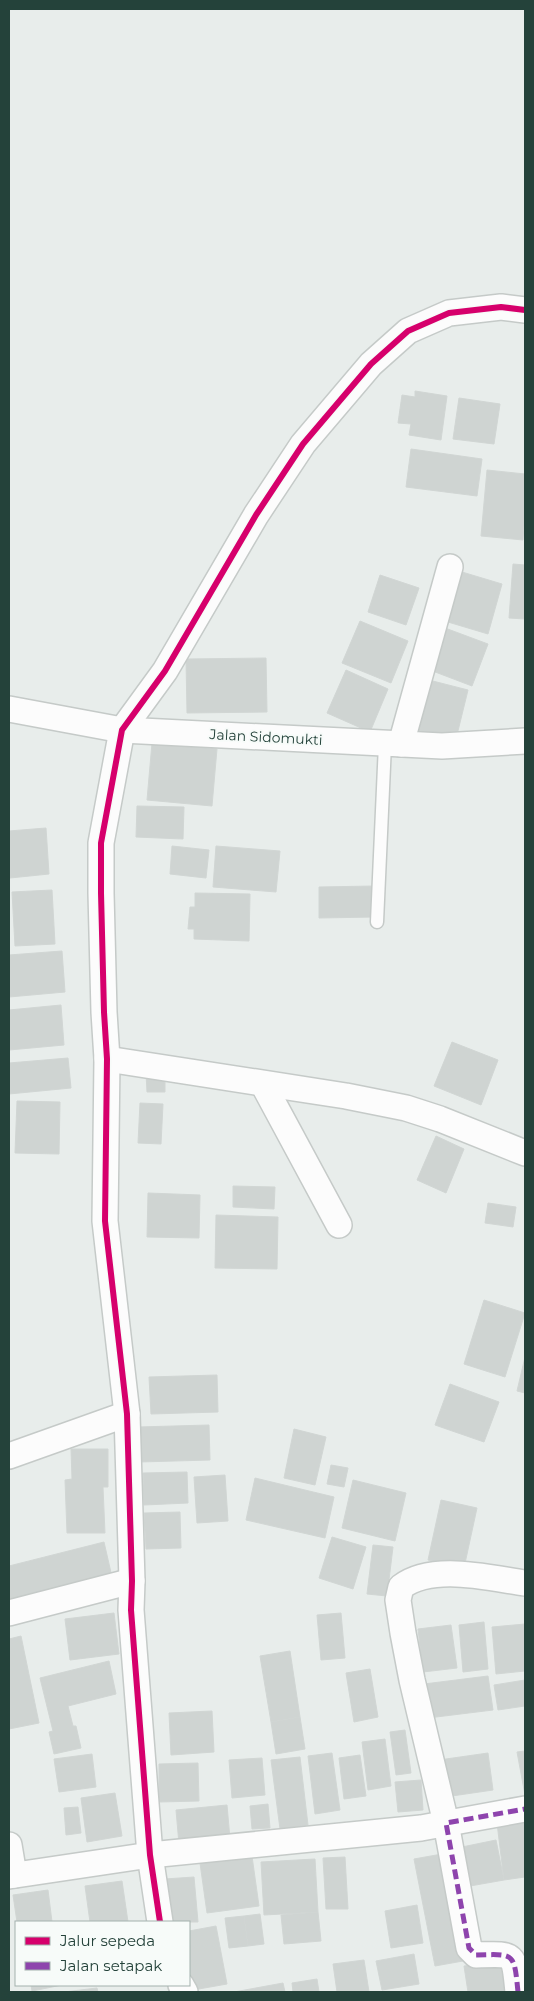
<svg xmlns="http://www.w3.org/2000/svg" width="534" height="2001" viewBox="0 0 534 2001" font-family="Montserrat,sans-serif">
  <rect width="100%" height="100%" fill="#e8edeb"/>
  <g fill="#cfd4d2" stroke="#d1d6d4">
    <polygon points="415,391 447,396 441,440 409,435 411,424 398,423 402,395 415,397"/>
    <polygon points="459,398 500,404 494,444 453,439"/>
    <polygon points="411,449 482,459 477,496 406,487"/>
    <polygon points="487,470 525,474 525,512 523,540 481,536"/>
    <polygon points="513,564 525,565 525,619 509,618"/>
    <polygon points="462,572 502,584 488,634 448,622"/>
    <polygon points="380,575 419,588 406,625 368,612"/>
    <polygon points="360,621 408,641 391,683 342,663"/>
    <polygon points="445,628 488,644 472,686 430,670"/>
    <polygon points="266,658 267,712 187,713 186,659"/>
    <polygon points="346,670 388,689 370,732 327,713"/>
    <polygon points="425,679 468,690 456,739 413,729"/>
    <polygon points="152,743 217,749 212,806 147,800"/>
    <polygon points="137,806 184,807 183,839 136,837"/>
    <polygon points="46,828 49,874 10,878 9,831"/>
    <polygon points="172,846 209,850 206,878 170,874"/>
    <polygon points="216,846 280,851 276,892 213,887"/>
    <polygon points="374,886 374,917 319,918 319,887"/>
    <polygon points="52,890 55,944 15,946 12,892"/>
    <polygon points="195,893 250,894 249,941 194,939 194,929 188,929 190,907 195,907"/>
    <polygon points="62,951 65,992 9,997 9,955"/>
    <polygon points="61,1005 64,1045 9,1050 9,1010"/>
    <polygon points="452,1042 498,1060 481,1105 434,1086"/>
    <polygon points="68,1058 71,1088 9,1094 9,1063"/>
    <polygon points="146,1073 165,1073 165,1092 147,1092"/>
    <polygon points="17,1101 60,1102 59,1154 15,1153"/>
    <polygon points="140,1103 163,1104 161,1144 138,1143"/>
    <polygon points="436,1136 464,1149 446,1193 417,1180"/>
    <polygon points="233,1186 275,1187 274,1209 233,1207"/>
    <polygon points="148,1193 200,1195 199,1238 147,1237"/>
    <polygon points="488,1203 516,1207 513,1227 485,1223"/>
    <polygon points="216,1215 278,1217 277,1269 215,1268"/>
    <polygon points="484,1300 525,1313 505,1377 464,1364"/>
    <polygon points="525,1357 525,1393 517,1391"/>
    <polygon points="217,1375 218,1412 151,1414 149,1377"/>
    <polygon points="450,1384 499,1402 484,1442 435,1425"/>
    <polygon points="209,1425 210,1460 139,1462 138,1427"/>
    <polygon points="294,1429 326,1437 315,1485 284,1478"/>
    <polygon points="71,1449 108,1449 108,1487 103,1487 105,1533 67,1533 65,1480 72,1479"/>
    <polygon points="331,1465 348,1468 344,1487 327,1484"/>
    <polygon points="187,1472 188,1503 144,1505 143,1473"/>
    <polygon points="225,1475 228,1521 197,1523 194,1477"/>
    <polygon points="255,1478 334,1497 325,1538 246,1520"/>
    <polygon points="353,1480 406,1493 395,1541 342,1528"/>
    <polygon points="441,1500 477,1508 464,1568 428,1560"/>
    <polygon points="180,1512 181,1548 146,1549 144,1513"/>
    <polygon points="332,1537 366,1547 353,1589 319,1578"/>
    <polygon points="104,1542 112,1577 9,1606 9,1566"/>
    <polygon points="373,1545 393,1547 387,1596 367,1594"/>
    <polygon points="114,1613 119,1654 70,1660 65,1619"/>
    <polygon points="341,1613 345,1658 321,1660 317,1615"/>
    <polygon points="484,1622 488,1669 463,1672 459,1625"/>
    <polygon points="525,1624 525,1671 496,1674 492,1627"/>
    <polygon points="451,1625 457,1668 423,1672 418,1629"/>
    <polygon points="21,1636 39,1723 9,1729 9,1639"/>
    <polygon points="290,1651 300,1717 271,1722 260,1656"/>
    <polygon points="109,1661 116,1694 68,1706 73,1726 76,1726 81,1748 54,1754 49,1732 53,1731 40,1678"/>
    <polygon points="370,1669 378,1717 354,1722 346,1673"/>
    <polygon points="488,1676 493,1710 428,1718 424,1684"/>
    <polygon points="525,1680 525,1706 498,1710 494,1685"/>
    <polygon points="212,1711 214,1752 171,1755 169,1713"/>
    <polygon points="300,1717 305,1749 276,1754 271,1722"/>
    <polygon points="405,1730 411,1773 396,1775 390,1732"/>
    <polygon points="385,1739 391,1786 368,1790 362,1742"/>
    <polygon points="525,1751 525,1795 517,1752"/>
    <polygon points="332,1753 340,1810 315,1814 308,1756"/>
    <polygon points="488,1753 493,1790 445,1797 439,1760"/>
    <polygon points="92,1754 96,1787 59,1792 54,1759"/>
    <polygon points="360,1755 366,1796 344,1799 339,1758"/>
    <polygon points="300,1757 308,1825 280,1829 271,1760"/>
    <polygon points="262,1758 265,1795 232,1798 229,1760"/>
    <polygon points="198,1763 199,1801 159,1802 159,1764"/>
    <polygon points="421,1780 423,1810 398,1812 395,1782"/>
    <polygon points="115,1793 122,1836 87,1842 81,1798"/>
    <polygon points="268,1804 270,1828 252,1829 250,1806"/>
    <polygon points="227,1805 230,1839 179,1844 176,1810"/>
    <polygon points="78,1807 81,1833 66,1835 64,1808"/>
    <polygon points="525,1811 525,1877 504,1880 496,1815"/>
    <polygon points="496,1840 504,1880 470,1886 462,1847"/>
    <polygon points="251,1849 259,1906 207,1913 199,1856"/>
    <polygon points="442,1854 463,1961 435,1966 414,1859"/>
    <polygon points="345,1857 348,1909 326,1909 323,1858"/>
    <polygon points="315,1859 318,1912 264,1915 261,1862"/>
    <polygon points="194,1877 198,1922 169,1922 165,1879"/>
    <polygon points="122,1881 128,1922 90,1922 85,1886"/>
    <polygon points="48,1890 52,1922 17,1922 13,1895"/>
    <polygon points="417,1905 423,1943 391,1948 385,1911"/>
    <polygon points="318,1912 321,1941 284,1944 281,1915"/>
    <polygon points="260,1914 264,1944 248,1946 244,1916"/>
    <polygon points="244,1916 248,1946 229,1948 225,1918"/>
    <polygon points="216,1926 227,1984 193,1990 189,1967 189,1931"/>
    <polygon points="414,1954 419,1984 382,1990 376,1961"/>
    <polygon points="364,1960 369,1992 337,1992 333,1964"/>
    <polygon points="504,1962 508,1992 468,1992 464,1966"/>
    <polygon points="317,1979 319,1992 293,1992 292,1983"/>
    <polygon points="283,1983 285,1992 234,1992"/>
    <polygon points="31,1985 62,1985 32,1991"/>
    <polygon points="97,1988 98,1992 64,1992"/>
  </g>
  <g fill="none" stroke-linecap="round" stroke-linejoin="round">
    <defs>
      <polyline id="lane" points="377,922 385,744"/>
      <g id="street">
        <polyline points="9,709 122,730 442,746 525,741"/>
        <polyline points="401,744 450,567"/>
        <polyline points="107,1059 346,1096 406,1108 440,1119 525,1153"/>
        <polyline points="263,1084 339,1225"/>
        <polyline points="9,1456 127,1414"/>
        <polyline points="9,1613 132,1581"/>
        <polyline points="9,1845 14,1875"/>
        <polyline points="9,1876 150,1855 421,1828 525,1809"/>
        <polyline points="160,1922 150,1855 131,1610 132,1581 127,1414 105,1221 107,1059 104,1012 101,893 101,843 122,730 165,671 256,515 303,444 371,364 408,331 449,313 501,307 525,310"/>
        <polyline points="181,1985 185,1992"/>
        <path d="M518 1992C514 1952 515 1954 476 1955L469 1948 446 1823 412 1680 403 1633 398 1600 401 1587C432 1563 489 1578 525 1583"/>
      </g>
    </defs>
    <use href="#lane" stroke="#c5cac8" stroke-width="15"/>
    <use href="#street" stroke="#c5cac8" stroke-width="28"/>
    <use href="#lane" stroke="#fcfcfc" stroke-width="12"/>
    <use href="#street" stroke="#fcfcfc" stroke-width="25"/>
    <path stroke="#8e44ad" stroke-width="5" stroke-dasharray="10 5" stroke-linecap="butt" d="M518 1992C514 1952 515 1954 476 1955L469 1948 446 1823 525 1809"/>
    <defs>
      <polyline id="cycleway" points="160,1922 150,1855 131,1610 132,1581 127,1414 105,1221 107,1059 104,1012 101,893 101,843 122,730 165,671 256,515 303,444 371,364 408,331 449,313 501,307 525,310"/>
    </defs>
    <use href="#cycleway" stroke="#f7fbf9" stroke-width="9"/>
    <use href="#cycleway" stroke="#d6006c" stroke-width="6"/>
  </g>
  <g text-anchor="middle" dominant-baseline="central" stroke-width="4" stroke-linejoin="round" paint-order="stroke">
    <g font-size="14" fill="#24423a" stroke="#f7fbf9">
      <text transform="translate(266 737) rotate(3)">Jalan Sidomukti</text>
    </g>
  </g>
  <rect width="534" height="2001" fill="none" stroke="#24423a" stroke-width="20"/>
  <rect x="15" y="1921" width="175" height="65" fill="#f7fbf9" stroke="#a3b1ad"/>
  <rect x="25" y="1937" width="25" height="8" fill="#d6006c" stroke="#a3b1ad"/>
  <text x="60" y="1946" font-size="15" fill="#24423a">Jalur sepeda</text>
  <rect x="25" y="1962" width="25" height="8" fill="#8e44ad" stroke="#a3b1ad"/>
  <text x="60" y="1971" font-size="15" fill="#24423a">Jalan setapak</text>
</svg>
